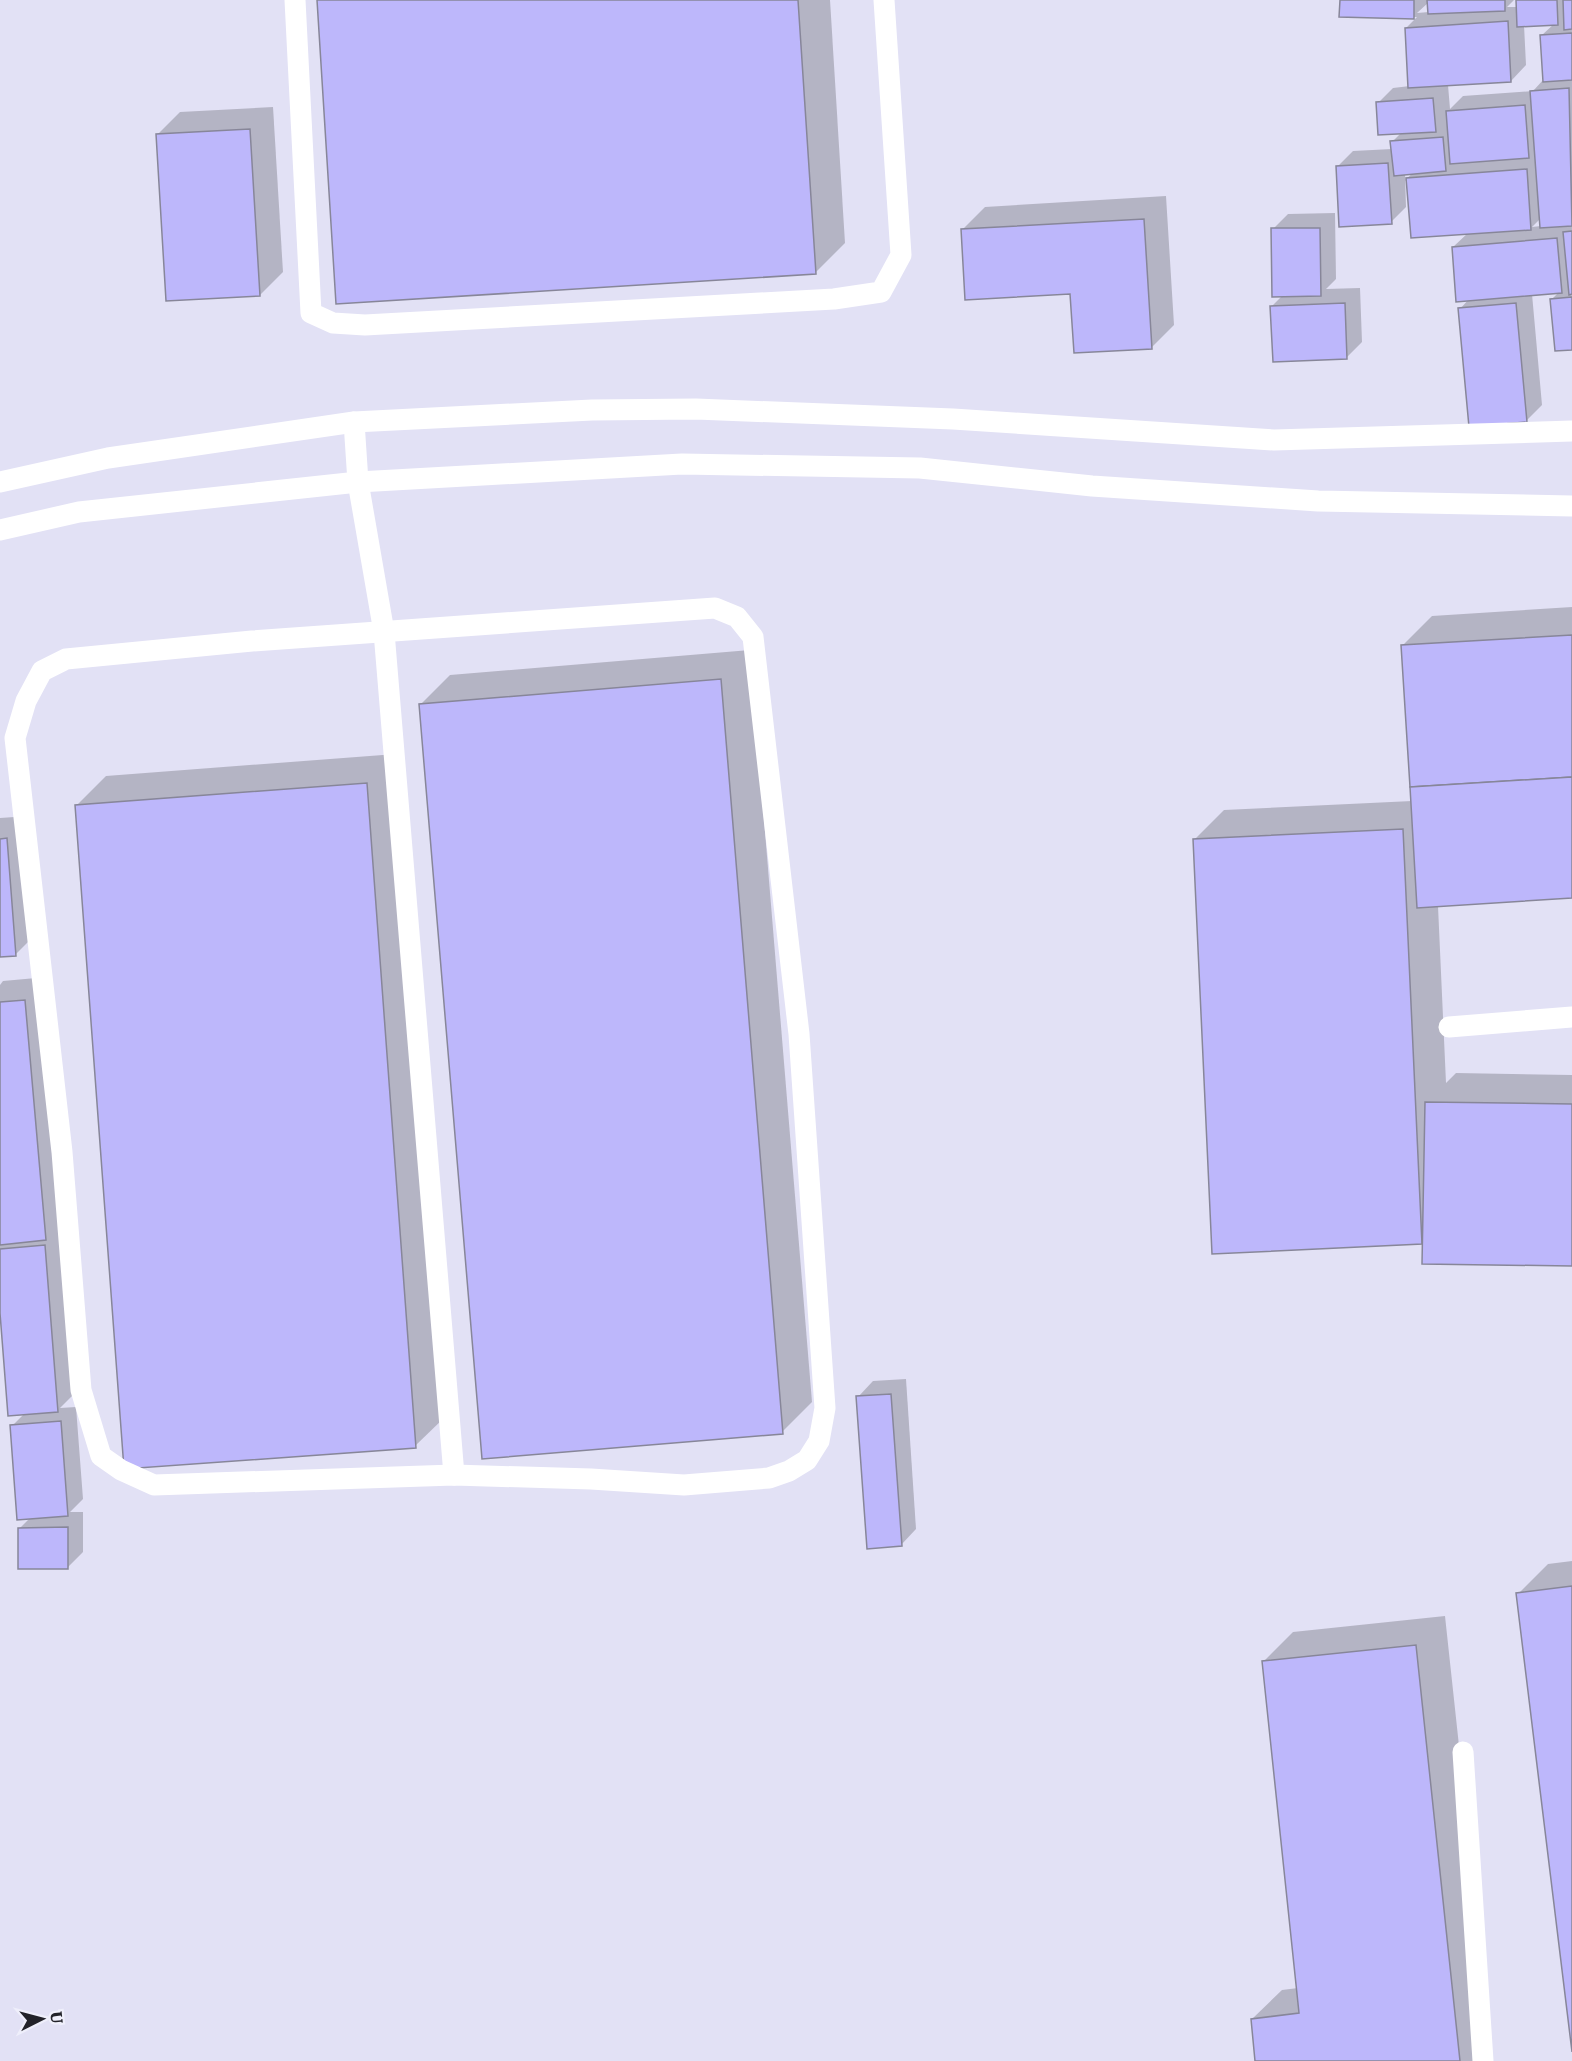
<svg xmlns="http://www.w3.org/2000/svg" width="1572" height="2061" viewBox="0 0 1572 2061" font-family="'Roboto Serif',serif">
  <rect width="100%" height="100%" fill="#e2e1f5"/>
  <g fill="#0003" fill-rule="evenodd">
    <polygon points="319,0 830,0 845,243 815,273"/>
    <path d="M1341 0H1514L1507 7H1518L1517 0H1572V348L1552 299 1559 292 1532 294 1542 405 1527 420 1460 309 1469 299 1453 247 1468 233 1405 180 1413 173 1405 174 1406 207 1391 222 1338 166 1353 151 1392 149V142L1401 133 1378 103 1393 88 1410 86 1406 28 1417 17 1341 16ZM1429 2V12L1417 13ZM1554 24 1542 35 1544 79 1533 91 1463 96 1450 109 1448 85 1511 81 1526 65 1524 25ZM1541 218V226L1532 227Z"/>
    <polygon points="273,107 283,272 260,295 157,135 180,112"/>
    <polygon points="1166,196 1174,325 1151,348 1072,292 962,230 985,207"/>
    <polygon points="1335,213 1336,279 1326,289 1360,288 1362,342 1347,357 1272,306 1283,295 1273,229 1288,214"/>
    <polygon points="1572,607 1572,897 1438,906 1446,1083 1456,1073 1572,1075 1572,1264 1424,1243 1213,1252 1194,840 1224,810 1412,801 1402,646 1432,616"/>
    <polygon points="750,650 812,1402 782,1432 420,705 450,675"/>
    <polygon points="396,754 445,1417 415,1446 76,806 106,776"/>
    <polygon points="29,816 38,932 15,955 0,956 0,818"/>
    <polygon points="47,977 81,1387 60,1408 76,1407 83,1499 70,1512 83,1512 83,1552 68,1567 20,1528 30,1518 12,1426 25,1413 0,1295 0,985 3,981"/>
    <polygon points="906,1379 916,1529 901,1545 858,1397 873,1381"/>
    <polygon points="1572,1561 1572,2040 1518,1594 1548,1564"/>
    <polygon points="1445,1616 1493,2061 1257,2061 1252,2019 1282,1990 1298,1988 1263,1662 1293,1632"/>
  </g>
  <g fill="#bdb7fb" stroke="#878699" stroke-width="1.5">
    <polygon points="317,0 798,0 816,274 336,304"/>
    <polygon points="1340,0 1414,0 1414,19 1339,17"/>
    <polygon points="1427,0 1505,0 1505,11 1428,14"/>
    <polygon points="1516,0 1557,0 1558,25 1517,27"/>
    <polygon points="1563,0 1572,0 1572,29 1564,30"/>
    <polygon points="1508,21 1511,82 1408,88 1405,28"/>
    <polygon points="1572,33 1572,80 1543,82 1540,35"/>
    <polygon points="1569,88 1572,226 1540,228 1530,91"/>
    <polygon points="1433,98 1436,132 1378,135 1376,102"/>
    <polygon points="1525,105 1529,158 1450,164 1446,111"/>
    <polygon points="250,129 260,296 166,301 156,134"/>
    <polygon points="1443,137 1446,171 1394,176 1390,141"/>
    <polygon points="1388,163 1392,224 1339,227 1336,166"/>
    <polygon points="1527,169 1531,230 1411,238 1406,178"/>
    <polygon points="1144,219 1152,349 1074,353 1070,294 965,300 961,229"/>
    <polygon points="1271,228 1320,228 1321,296 1272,297"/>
    <polygon points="1572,231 1572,294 1569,295 1563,232"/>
    <polygon points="1557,238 1562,293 1456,302 1452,247"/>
    <polygon points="1572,297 1572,350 1555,351 1550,299"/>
    <polygon points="1345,303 1347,359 1273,362 1270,306"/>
    <polygon points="1516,303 1527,422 1469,427 1458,308"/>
    <polygon points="1572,635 1572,777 1410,787 1401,645"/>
    <polygon points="721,679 783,1434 482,1459 419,704"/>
    <polygon points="1572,777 1572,898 1417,908 1410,787"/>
    <polygon points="367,783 416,1448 124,1469 75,805"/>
    <polygon points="1403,829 1422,1244 1212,1254 1193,839"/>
    <polygon points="7,838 16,956 0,957 0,839"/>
    <polygon points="25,1000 46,1240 0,1245 0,1002"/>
    <polygon points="1425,1102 1572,1104 1572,1266 1422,1264"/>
    <polygon points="45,1245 58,1412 8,1416 0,1313 0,1249"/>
    <polygon points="891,1394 902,1546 867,1549 856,1396"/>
    <polygon points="61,1421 68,1516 17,1520 10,1425"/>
    <polygon points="68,1527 68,1569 18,1569 18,1528"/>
    <polygon points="1572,1586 1572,2052 1516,1593"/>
    <polygon points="1416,1645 1460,2061 1255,2061 1251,2019 1299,2013 1262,1661"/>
  </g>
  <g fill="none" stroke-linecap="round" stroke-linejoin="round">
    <g stroke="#fff" stroke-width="21">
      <polyline points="295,0 311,313 333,323 365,325 834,299 881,292 901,255 884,0"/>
      <polyline points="354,422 358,482 384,632 454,1475"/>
      <polyline points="0,482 108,458 354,422 592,410 696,409 953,419 1274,440 1572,431"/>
      <polyline points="0,530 79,512 358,482 682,464 920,468 1092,486 1318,501 1572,506"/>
      <polygon points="715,608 737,617 753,637 799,1034 825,1408 819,1441 807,1460 789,1471 769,1478 684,1485 591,1479 454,1475 154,1485 121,1470 101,1456 81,1390 62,1152 15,738 26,701 42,671 66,659 252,641"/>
      <polyline points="1449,1027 1572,1017"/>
      <polyline points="1463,1752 1483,2061"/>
    </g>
  </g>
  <g transform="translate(42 2019) rotate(84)" stroke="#efeffb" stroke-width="4.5" paint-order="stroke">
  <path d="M0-4.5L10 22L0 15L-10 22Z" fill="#222229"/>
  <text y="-9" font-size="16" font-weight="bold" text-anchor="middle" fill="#222229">U</text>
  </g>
</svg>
